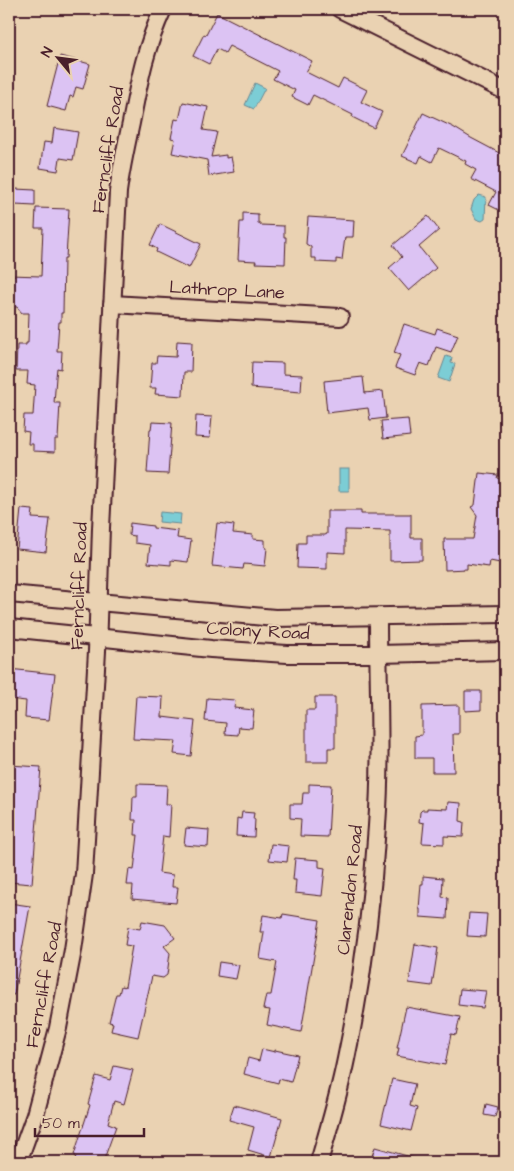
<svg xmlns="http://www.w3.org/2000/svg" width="514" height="1171" viewBox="0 0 514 1171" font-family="'Architects Daughter',sans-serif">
  <rect width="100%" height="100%" fill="#ead2b2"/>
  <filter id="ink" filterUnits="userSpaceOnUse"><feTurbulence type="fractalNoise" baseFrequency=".02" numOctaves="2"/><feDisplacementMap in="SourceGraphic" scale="10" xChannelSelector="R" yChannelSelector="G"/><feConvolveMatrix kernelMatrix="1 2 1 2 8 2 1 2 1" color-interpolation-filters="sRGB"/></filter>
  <g filter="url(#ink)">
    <g fill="#7ccdd5" stroke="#688791">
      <polygon points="255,83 265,88 254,109 245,105"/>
      <polygon points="479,195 486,197 485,219 482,221 476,219 471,209 474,200"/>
      <polygon points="446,356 452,358 451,363 455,364 449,382 438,378"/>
      <rect x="339" y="469" width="10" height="22"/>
      <polygon points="160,512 181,514 180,524 159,522"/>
    </g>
    <g fill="#dcc3f3" stroke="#4a1f2b">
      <polygon points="217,13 312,61 306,72 338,88 343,78 367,90 361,102 382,112 374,128 352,117 353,115 313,95 308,105 292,97 295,90 273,79 278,71 229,46 225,53 217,49 209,64 193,56 204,34 206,35"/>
      <polygon points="60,56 90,64 83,89 76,87 73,97 70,96 66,111 47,106"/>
      <polygon points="183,102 208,107 203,130 217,132 211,157 226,155 226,158 231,157 234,172 209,176 207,160 172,153 175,139 171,138 175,119 179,120"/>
      <polygon points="423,113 453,127 471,138 505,156 505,213 489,205 496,192 471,179 476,170 465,164 466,161 439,148 432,162 421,156 418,163 402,156"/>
      <polygon points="54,128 78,132 73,160 60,158 58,171 40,168 44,142 52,143"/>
      <polygon points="15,189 35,190 35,206 15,205"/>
      <polygon points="36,208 69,209 66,258 64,258 63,313 61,313 61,322 59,322 57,351 62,351 61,369 57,368 56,377 54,403 60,403 58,439 55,439 55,452 33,451 33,444 28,444 29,432 23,431 24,415 33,415 35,385 27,384 28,371 16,371 17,345 26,345 26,343 28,343 29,313 22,313 17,307 9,307 9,275 41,276 43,228 35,228"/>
      <polygon points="243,213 258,214 258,223 260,223 260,225 284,226 284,237 286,237 285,264 255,263 256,261 238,260 240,222 243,222"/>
      <polygon points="428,216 439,230 419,247 436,268 409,291 389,268 402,257 393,245"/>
      <polygon points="308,217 354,220 353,237 345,237 342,260 336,259 336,263 316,262 316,258 311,258 311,247 306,244"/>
      <polygon points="160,224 201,244 189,268 156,252 157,249 150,245"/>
      <polygon points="404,324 435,334 437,328 458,335 451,352 436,347 429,366 420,363 415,375 395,368 400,355 394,353"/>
      <polygon points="177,341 192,342 191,372 184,372 183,396 155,394 156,388 150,388 152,363 156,363 157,356 176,357"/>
      <polygon points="252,362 283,363 283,374 302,375 301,392 251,388"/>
      <polygon points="363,377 365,393 383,391 386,418 370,420 368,408 327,413 324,381"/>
      <polygon points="196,416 212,417 210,438 195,437"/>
      <polygon points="408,419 410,436 383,439 381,421"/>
      <polygon points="152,422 172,423 168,474 147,473 150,429 151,429"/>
      <polygon points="479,473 498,475 497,478 505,481 505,564 490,561 489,567 467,564 467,569 445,570 444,539 473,539 477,515 471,507 475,505"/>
      <polygon points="21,509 33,510 32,518 50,519 46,552 17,549"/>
      <polygon points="327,511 361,511 361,514 411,514 411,538 422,538 422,560 390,561 390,531 345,530 345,553 327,552 327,569 297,568 298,543 306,543 306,535 325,535 327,534"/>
      <polygon points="130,523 153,526 153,528 178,531 177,538 191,540 188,562 171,560 171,565 148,563 150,545 135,543 135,536 129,535"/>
      <polygon points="217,523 234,525 233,533 253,535 253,539 265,540 265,547 267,548 265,566 244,564 243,569 212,566"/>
      <polygon points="9,669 55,674 49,720 25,718 26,701 9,699"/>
      <polygon points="465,691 481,691 481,710 465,711"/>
      <polygon points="136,696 163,697 162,717 195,721 191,756 174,754 176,741 133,739"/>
      <polygon points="315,697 335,697 335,748 328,748 328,762 306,762 306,710 315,710"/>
      <polygon points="207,698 235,700 234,708 254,710 252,728 239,727 238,735 225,734 226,723 205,721"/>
      <polygon points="459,705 459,734 453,734 454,772 432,772 432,758 415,758 415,736 422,735 422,706"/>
      <polygon points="9,765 41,767 32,884 9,882"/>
      <polygon points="137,784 167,785 166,804 171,804 169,837 163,836 159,873 173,875 172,887 178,887 176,903 132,899 133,885 127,885 129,869 134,870 138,835 135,835 136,820 132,820 133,797 137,797"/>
      <polygon points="309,784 331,785 328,837 300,836 301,819 290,818 290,804 302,804 303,793 309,793"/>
      <polygon points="448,802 461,803 460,821 464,822 463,837 444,836 444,844 422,843 424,823 419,822 420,812 422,810 427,810 427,808 447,809"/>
      <polygon points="242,812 254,813 253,819 255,819 254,837 236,836 237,818 241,819"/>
      <polygon points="186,828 209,830 208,847 184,845"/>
      <polygon points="271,844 289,846 287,862 269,860"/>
      <polygon points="295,858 319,860 319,867 325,868 322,896 295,893 296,880 293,880"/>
      <polygon points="423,876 443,878 442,897 448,898 447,919 420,917 420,909 419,909 421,884 423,884"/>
      <polygon points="9,903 30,906 14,995 9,994"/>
      <polygon points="469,913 487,914 485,937 467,936"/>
      <polygon points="283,914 320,920 301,1032 267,1025 270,1010 263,1009 266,995 271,995 277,962 260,959 264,932 260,932 263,915 282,918"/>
      <polygon points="142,921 165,925 175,938 164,946 170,953 167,975 163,978 152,976 138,1037 111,1031 113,1023 109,1022 116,994 119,994 121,986 125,987 132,946 125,945 128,927 140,929"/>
      <polygon points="415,944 438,948 432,986 409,983"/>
      <polygon points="219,962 239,965 236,979 217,976"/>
      <polygon points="460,989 486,991 483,1008 458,1005"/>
      <polygon points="406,1007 460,1017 456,1035 451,1034 445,1065 397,1056 399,1048 397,1048"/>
      <polygon points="262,1049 275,1052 275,1050 298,1055 291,1082 279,1079 278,1083 244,1074 248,1058 259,1061"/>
      <polygon points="114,1066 133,1070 124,1104 114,1101 108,1123 116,1126 103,1162 74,1162 76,1156 74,1155 90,1105 88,1104 96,1076 110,1080"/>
      <polygon points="392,1079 415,1084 410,1106 417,1108 411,1131 381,1124"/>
      <polygon points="486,1104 498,1107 495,1117 484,1115"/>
      <polygon points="234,1105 282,1118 271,1157 248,1150 254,1127 229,1120"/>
      <polygon points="375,1147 418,1159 418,1162 370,1162"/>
    </g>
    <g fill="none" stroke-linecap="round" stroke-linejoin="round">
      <defs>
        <g id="minor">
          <polyline points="340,9 505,91"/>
          <polyline points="112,304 340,317"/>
          <polyline points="9,594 275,618 505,614"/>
          <polyline points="9,628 211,649 287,654 378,654 505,651"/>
          <path d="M18 1162 35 1115 58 1028 73 950 84 874 97 651 101 528 118 192C121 169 126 146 131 123 139 82 145 48 163 9"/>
          <path d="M319 1162C329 1128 339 1094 346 1059 362 983 372 905 377 826 382 757 378 687 378 618"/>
        </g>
      </defs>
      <use href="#minor" stroke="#4a1f2b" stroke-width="20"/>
      <use href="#minor" stroke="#ead2b2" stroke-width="16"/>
    </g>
  </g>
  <g text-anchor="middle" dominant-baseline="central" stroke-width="4" stroke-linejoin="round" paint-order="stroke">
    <g font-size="18" fill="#4a1f2b" stroke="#ead2b2">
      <text transform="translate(108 150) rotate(-81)">Ferncliff Road</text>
      <text transform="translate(227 290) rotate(3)">Lathrop Lane</text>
      <text transform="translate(79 586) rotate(-88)">Ferncliff Road</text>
      <text transform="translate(258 631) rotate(3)">Colony Road</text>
      <text transform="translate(350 890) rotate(-84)">Clarendon Road</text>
      <text transform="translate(44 985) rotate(-79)">Ferncliff Road</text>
    </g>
  </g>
  <rect width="514" height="1171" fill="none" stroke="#ead2b2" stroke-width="30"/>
  <rect x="15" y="15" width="484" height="1141" fill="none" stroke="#4a1f2b" stroke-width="2" filter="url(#ink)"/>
  <g transform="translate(58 58) rotate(299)" stroke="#ead2b2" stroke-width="4" paint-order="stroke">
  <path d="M0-4L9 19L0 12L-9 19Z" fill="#4a1f2b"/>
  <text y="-8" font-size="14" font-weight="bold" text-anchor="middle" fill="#4a1f2b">N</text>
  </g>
  <path d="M35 1128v8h109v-8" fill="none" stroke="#4a1f2b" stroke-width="2.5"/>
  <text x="42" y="1128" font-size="15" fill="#4a1f2b" stroke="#ead2b2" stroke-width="4" paint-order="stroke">50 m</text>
</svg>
